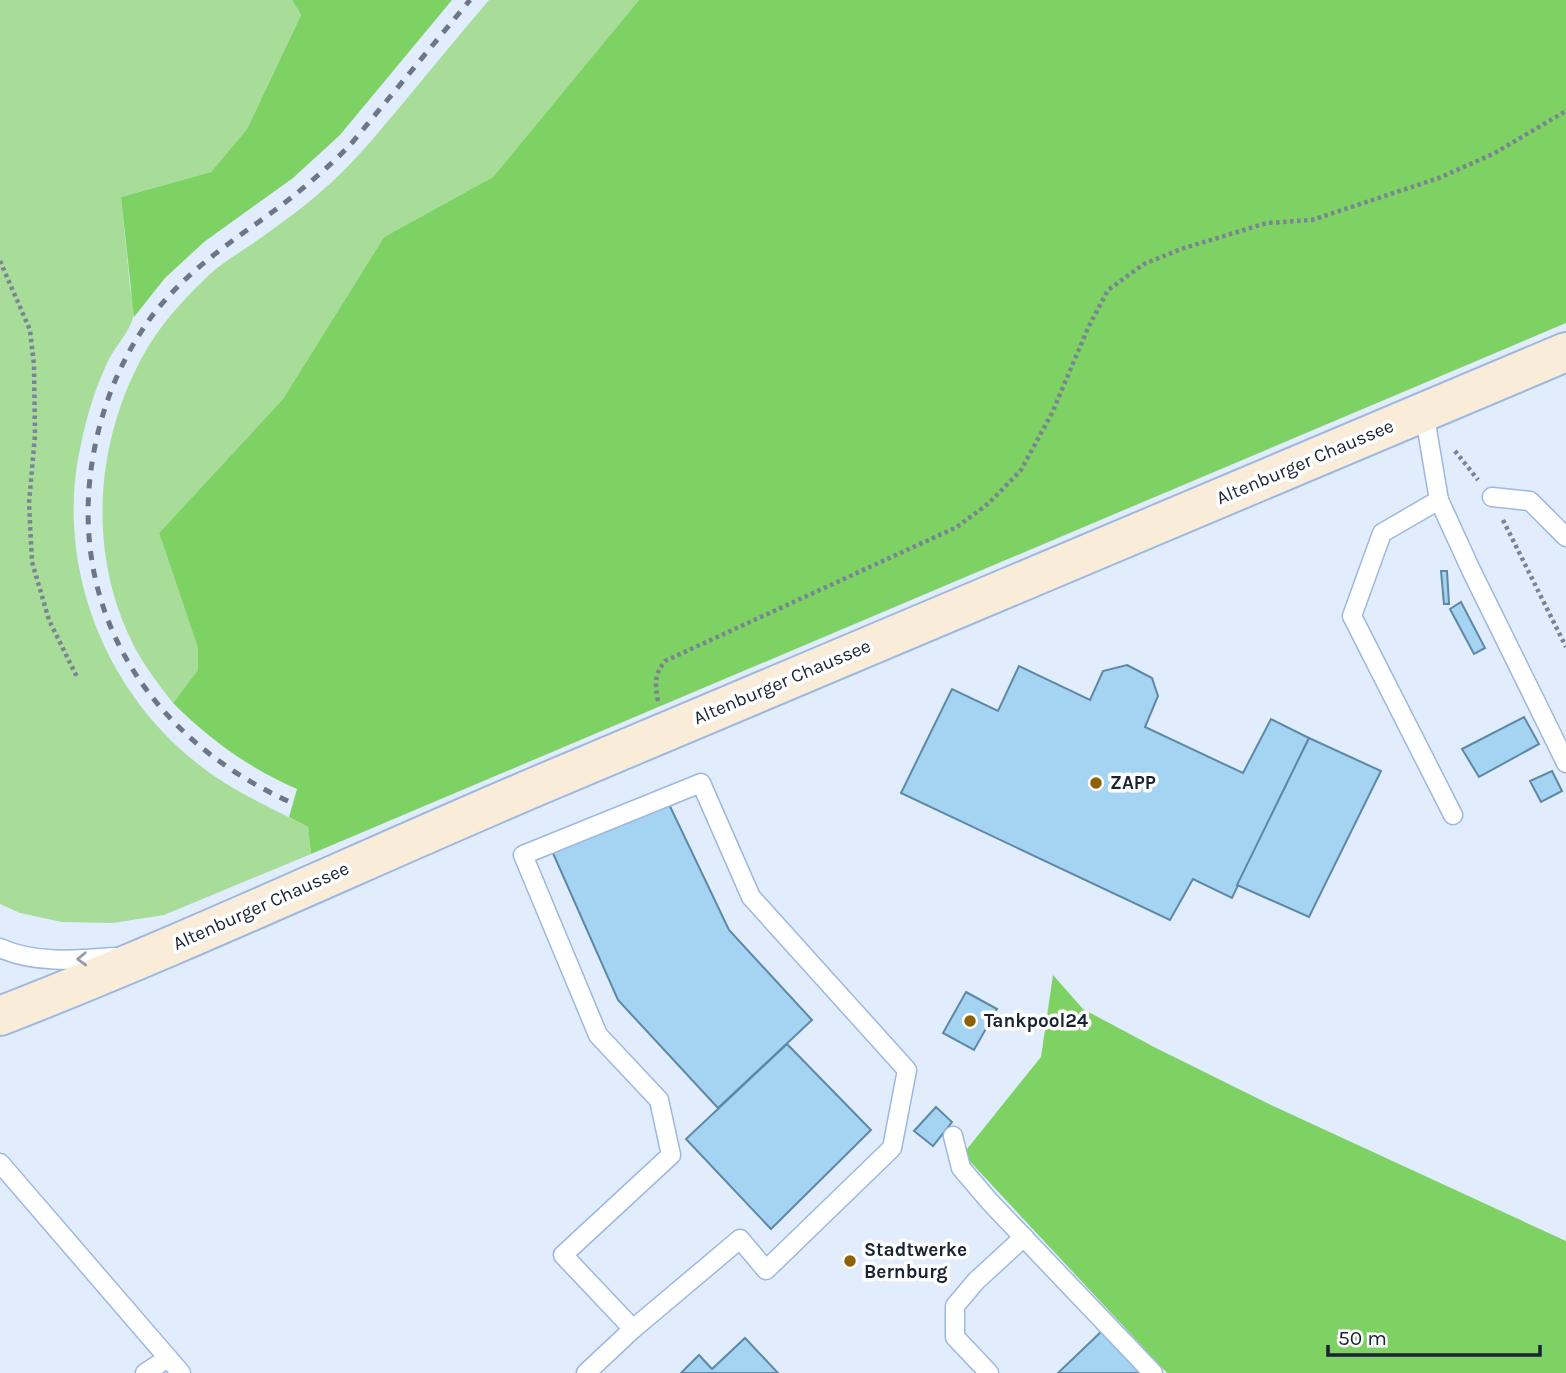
<svg xmlns="http://www.w3.org/2000/svg" width="1566" height="1373" viewBox="0 0 1566 1373" font-family="Karla,sans-serif">
  <rect width="100%" height="100%" fill="#e1ecfd"/>
  <g fill="#a8dd99">
    <path d="M0 0H292L301 15 247 129 211 172 121 197C124 227 127 256 130 286 131 295 136 309 133 318 129 332 116 346 109 359 96 386 87 415 81 444 54 562 103 690 198 764 232 791 270 807 308 827L311 854 164 915 113 923 62 922 20 913 0 904Z"/>
    <path d="M489 0H639L493 177 384 237 283 399 159 533 198 648V670L173 703C159 685 145 667 134 646 85 550 95 433 151 342 167 317 189 294 210 274 222 263 236 255 249 246 278 226 307 205 333 181 359 157 381 129 404 102 432 68 460 34 489 0Z"/>
  </g>
  <g fill="#7ed163">
    <polygon points="292,0 452,0 340,135 293,178 204,242 165,278 134,317 121,197 211,172 247,129 301,15"/>
    <path d="M639 0H1566V323L311 854 308 827 289 817 297 789C249 768 210 740 173 703L198 670V648L159 533 283 399 384 237 493 177Z"/>
    <polygon points="1053,975 1083,1009 1156,1048 1271,1105 1566,1241 1566,1373 1167,1373 963,1154 1041,1057"/>
  </g>
  <g fill="#a5d3f2" stroke="#5d89a6" stroke-width="2">
    <polygon points="1441,571 1447,571 1449,604 1444,604"/>
    <polygon points="1461,602 1485,648 1474,654 1450,609"/>
    <polygon points="1127,665 1152,678 1158,696 1145,727 1243,773 1271,719 1309,738 1232,898 1193,879 1170,920 901,793 952,689 998,711 1019,666 1090,700 1103,671"/>
    <polygon points="1524,717 1539,744 1479,777 1462,749"/>
    <polygon points="1309,738 1381,771 1309,917 1237,885"/>
    <polygon points="1552,771 1562,791 1541,802 1530,781"/>
    <polygon points="667,800 729,930 812,1020 718,1108 618,1000 552,851"/>
    <polygon points="966,992 997,1009 974,1050 943,1033"/>
    <polygon points="787,1044 871,1130 771,1229 686,1139"/>
    <polygon points="936,1107 952,1122 933,1146 914,1131"/>
    <polygon points="1103,1330 1142,1373 1058,1373"/>
    <polygon points="745,1338 778,1373 681,1373 699,1355 712,1369"/>
  </g>
  <g fill="none" stroke-linecap="round" stroke-linejoin="round">
    <defs>
      <g id="lane">
        <polyline points="1424,412 1439,500 1382,533 1352,616 1453,815"/>
        <polyline points="1492,497 1530,501 1566,537"/>
        <polyline points="1439,500 1471,570 1566,763"/>
        <path d="M0 948C36 964 77 960 115 957"/>
        <polyline points="953,1136 961,1168 990,1202 1153,1373"/>
        <polyline points="0,1163 181,1373"/>
        <polyline points="145,1373 168,1358"/>
        <polyline points="586,1373 633,1329 740,1239 766,1270 892,1148 907,1070 751,897 701,783 523,855 598,1035 659,1100 671,1155 563,1255 633,1329"/>
        <polyline points="989,1373 955,1337 955,1306 976,1281 1024,1237"/>
      </g>
      <path id="secondary" d="M0 1016C183 945 361 861 542 784 883 638 1225 496 1566 352"/>
    </defs>
    <use href="#lane" stroke="#9db8e0" stroke-width="21"/>
    <use href="#secondary" stroke="#9db8e0" stroke-width="42"/>
    <g stroke="#7a8494" stroke-width="4.5" stroke-dasharray="3.5 3.5" stroke-linecap="butt">
      <polyline points="0,261 30,330 34,365 35,435 29,503 32,562 49,620 77,677"/>
      <polyline points="1455,451 1478,480"/>
      <polyline points="1503,520 1566,647"/>
      <path d="M658 701C655 684 654 675 665 661L957 527 989 503 1021 470 1052 413 1088 328 1108 290 1144 264 1181 249 1267 223 1312 220 1439 178 1493 154 1566 111"/>
    </g>
    <use href="#lane" stroke="#fff" stroke-width="18"/>
    <use href="#secondary" stroke="#f9edda" stroke-width="38"/>
    <path stroke="#6c7686" stroke-width="5" stroke-dasharray="9 9" stroke-linecap="butt" d="M288 801C145 736 63 603 95 446 105 397 125 351 155 312 187 272 226 245 267 216 297 194 326 170 351 144L470 0"/>
  </g>
  <defs><path id="oneway-chevron" d="M-2-3.5L2.5 0L-2 3.5" fill="none" stroke-width="1.6" stroke-linecap="round" stroke-linejoin="round" transform="scale(1.75)"/></defs>
  <use stroke="#989ca3" href="#oneway-chevron" transform="translate(82 959) rotate(178)"/>
  <g fill="#8c6205" stroke="#fff" stroke-width="2.5">
    <circle cx="1096" cy="783" r="7"/>
    <circle cx="970" cy="1021" r="7"/>
    <circle cx="850" cy="1261" r="7"/>
  </g>
  <g text-anchor="middle" dominant-baseline="central" stroke-width="7" stroke-linejoin="round" paint-order="stroke">
    <g font-size="19" fill="#192332" stroke="#fff">
      <text transform="translate(1305 462) rotate(-23)">Altenburger Chaussee</text>
      <text transform="translate(782 682) rotate(-23)">Altenburger Chaussee</text>
      <text transform="translate(261 906) rotate(-24)">Altenburger Chaussee</text>
    </g>
    <g font-size="19" font-weight="bold" fill="#192332" stroke="#fff" text-anchor="start">
      <text x="1110" y="783">ZAPP</text>
      <text x="984" y="1021">Tankpool24</text>
      <text x="864" y="1250">Stadtwerke<tspan x="864" dy="22">Bernburg</tspan></text>
    </g>
  </g>
  <path d="M1328 1345v10h212v-10" fill="none" stroke="#192332" stroke-width="3.5"/>
  <text x="1338" y="1345" font-size="21" fill="#192332" stroke="#ffffff" stroke-width="5" paint-order="stroke">50 m</text>
</svg>
